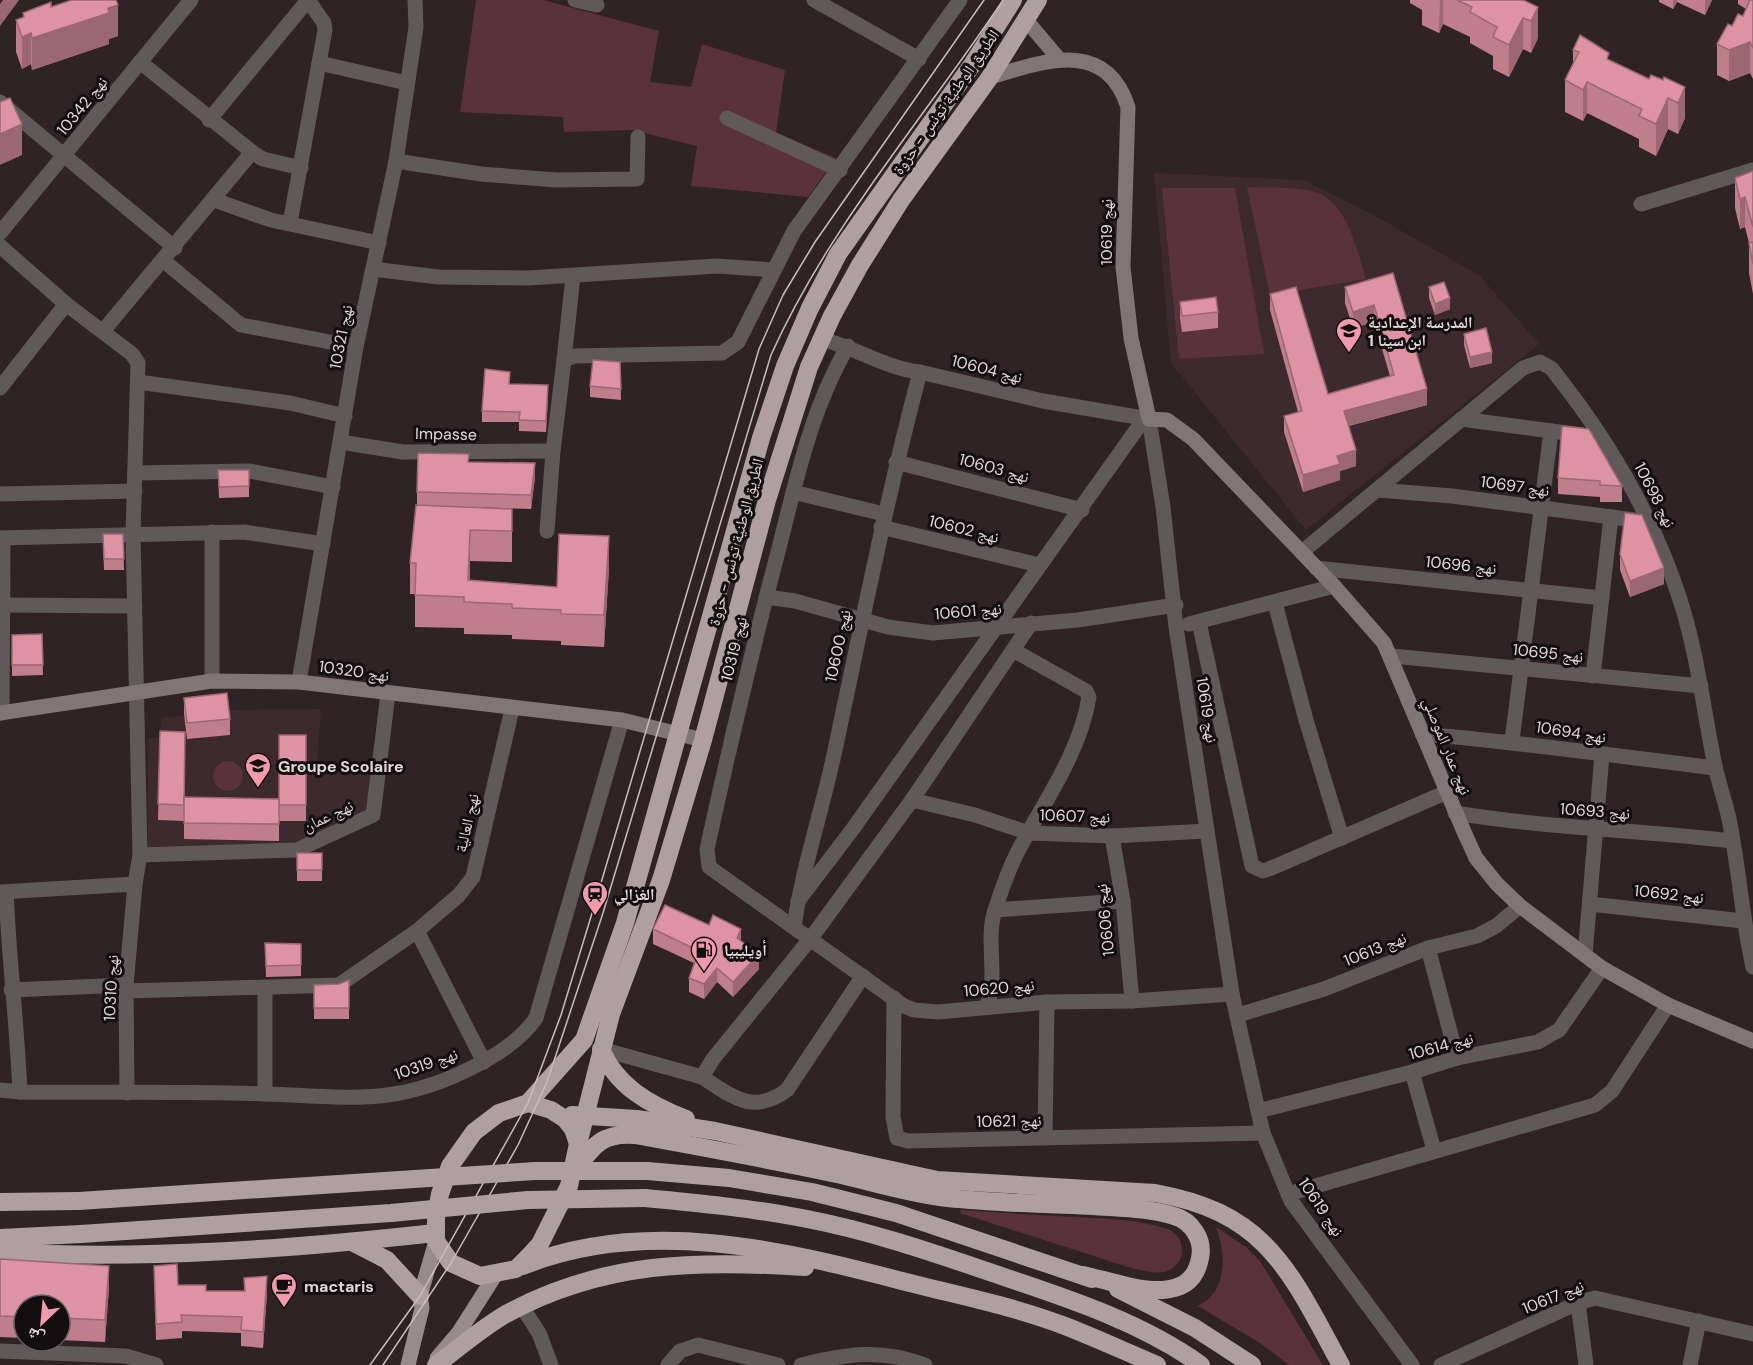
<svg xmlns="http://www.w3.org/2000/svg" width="1753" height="1365" viewBox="0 0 1753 1365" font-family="'DM Sans','Noto Naskh Arabic',sans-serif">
  <rect width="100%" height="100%" fill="#2f2325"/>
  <g fill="#3d2a2e">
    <polygon points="1154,173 1304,180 1377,217 1479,275 1539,344 1306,530 1171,363"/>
    <polygon points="321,709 317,764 371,766 367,811 297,844 148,848 148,739 160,737 161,718 228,710"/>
  </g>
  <g fill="#5a323b">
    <polygon points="476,0 543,0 659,31 650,82 691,87 702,44 785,70 776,133 836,158 808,197 691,186 697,146 632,130 564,132 563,117 460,112"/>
    <path d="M1247 187C1267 188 1288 187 1307 190 1347 196 1356 248 1366 279L1270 295Z"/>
    <polygon points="1162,188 1235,188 1264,354 1179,359"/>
    <circle cx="228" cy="776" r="15"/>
    <path d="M961 1210C999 1213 1038 1215 1076 1217 1106 1219 1139 1219 1167 1229 1187 1236 1187 1264 1167 1271 1157 1275 1142 1270 1131 1268L960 1213Z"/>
    <path d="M1216 1227 1246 1247 1260 1261 1323 1365H1289L1260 1343 1198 1306C1228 1291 1226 1254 1216 1227Z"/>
  </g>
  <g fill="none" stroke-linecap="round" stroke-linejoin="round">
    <g stroke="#60595a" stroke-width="15">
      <polyline points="575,0 597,5"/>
      <polyline points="814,0 919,59"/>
      <polyline points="140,62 252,152 263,159 301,168"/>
      <polyline points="319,63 407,83"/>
      <polyline points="0,102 175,248"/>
      <polyline points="727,118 840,170"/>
      <polyline points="209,120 308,0"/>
      <polyline points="396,161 481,174 556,180 637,179 638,137"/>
      <polyline points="214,200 271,220 379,243"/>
      <polyline points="1641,204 1753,170"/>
      <polyline points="290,223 325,30 324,23 308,0"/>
      <polyline points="0,233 191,0"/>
      <polyline points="0,246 66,304 132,354 138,363 133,534 140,855 135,884 0,892"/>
      <polyline points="164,261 241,325 356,347"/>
      <polyline points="373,269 438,277 528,278 717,266 774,270"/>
      <polyline points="103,331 252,152"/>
      <path d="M822 339C856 348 885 368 920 372L1043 401 1149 419 1163 507 1176 627 1232 994 1263 1133 1291 1201 1412 1365"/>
      <path d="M848 346C811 409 796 481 778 552 752 650 729 749 707 849L709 867 904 1006 914 1010 938 1012 1047 1002 1132 1001 1232 994"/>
      <polyline points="564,360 573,276"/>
      <polyline points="138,382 290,403 345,416"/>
      <polyline points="0,388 66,304"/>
      <polyline points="1461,419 1582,435"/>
      <polyline points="340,442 403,452 553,451"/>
      <polyline points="896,462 1082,510"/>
      <polyline points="135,473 250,471 333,487"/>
      <polyline points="1377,490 1452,496 1642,521"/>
      <polyline points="793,492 884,514"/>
      <polyline points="0,494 135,491"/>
      <polyline points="881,527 1039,565"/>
      <polyline points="547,531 553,451 564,360 574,356 722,353 738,342 794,231 960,0"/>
      <polyline points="212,532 212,681"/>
      <polyline points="0,538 244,532 323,544"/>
      <path d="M1302 552 1523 368 1540 362 1551 368C1608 439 1655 518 1682 606 1698 658 1704 713 1715 766 1719 784 1725 801 1729 819 1739 868 1742 918 1753 967"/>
      <polyline points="1316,568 1602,598"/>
      <polyline points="766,597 795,601 888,627 933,633 1078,620 1176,605"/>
      <polyline points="1275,603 1306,720 1342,838"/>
      <polyline points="3,605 135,606"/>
      <polyline points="1199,622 1252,866 1263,871 1269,869 1447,792"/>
      <polyline points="1189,624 1334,586"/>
      <polyline points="1392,656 1701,686"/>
      <polyline points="1593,676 1611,517"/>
      <polyline points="299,682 356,347 396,161 416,27 415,0"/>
      <polyline points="2,713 3,538"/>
      <path d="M1422 734C1520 742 1617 756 1715 768"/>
      <polyline points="1512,741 1551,431"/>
      <polyline points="912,800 975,815 1029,833 1112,836 1207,831"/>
      <path d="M1455 813C1547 828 1640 830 1732 841"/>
      <polyline points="1112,836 1123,901 1132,1001"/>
      <polyline points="140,855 297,850 373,815 388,694"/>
      <path d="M6 892C9 959 17 1025 20 1092"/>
      <polyline points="798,901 852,830 1144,419"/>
      <polyline points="1590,904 1743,921"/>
      <polyline points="995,910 1123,901"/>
      <path d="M794 927C802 869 823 808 835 750 862 623 887 497 920 372"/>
      <polyline points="1428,948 1457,1058"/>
      <polyline points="1585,955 1602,755"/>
      <polyline points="265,987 265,1094"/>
      <polyline points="11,990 126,985"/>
      <polyline points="126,991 339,985 417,931"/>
      <polyline points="894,998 893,1117 897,1138 908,1141 1263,1133"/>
      <path d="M987 1006C999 974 984 939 996 907 1002 888 1009 869 1018 851 1044 802 1080 753 1089 697L1086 691 1013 650"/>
      <polyline points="1238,1015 1324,989 1428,948 1477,936 1496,926 1520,906"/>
      <polyline points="601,1049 702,1077 713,1059 811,938 912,800 1031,623"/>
      <polyline points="484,1062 417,931 459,895 473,877 512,709"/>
      <polyline points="1412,1072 1434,1150"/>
      <path d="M702 1077C733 1097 753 1115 787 1090L863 976"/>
      <path d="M0 1090 20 1092C102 1093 184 1091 266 1094 309 1095 352 1101 394 1094 439 1087 510 1056 536 1018L622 720"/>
      <polyline points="127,1093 126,985 135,884"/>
      <polyline points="1258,1111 1412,1072 1457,1058 1538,1042 1559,1030 1602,968"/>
      <polyline points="1045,1138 1047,1002"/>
      <polyline points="1288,1194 1595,1105 1612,1091 1668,1005"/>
      <polyline points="1578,1303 1586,1365"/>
      <polyline points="522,1307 539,1333 551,1365"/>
      <polyline points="0,1351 126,1356 156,1365"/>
      <polyline points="668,1365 680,1351 698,1345 778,1365"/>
      <path d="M801 1365C847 1354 880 1348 925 1365"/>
      <polyline points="1441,1365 1578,1303 1595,1298 1753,1334"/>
      <polyline points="1690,1365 1699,1321"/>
    </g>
    <g stroke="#807577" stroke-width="15">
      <polyline points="1026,20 1059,59"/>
      <path d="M990 77C1043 62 1105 37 1128 107L1123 267 1131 338 1149 419 1167 420 1193 439 1334 586 1384 643 1465 834 1476 858 1497 884 1520 906 1602 968 1668 1005 1753 1041"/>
      <polyline points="0,713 212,681 299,682 622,720 703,740"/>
    </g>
    <g stroke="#988b8d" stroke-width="15">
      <polyline points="437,1358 459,1332 496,1274"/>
      <polyline points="408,1365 422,1308 420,1296 436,1241"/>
    </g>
    <g stroke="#af9fa1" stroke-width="18">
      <path d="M601 1049C616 1086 650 1105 686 1119"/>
      <polyline points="528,1103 551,1110 565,1119 573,1129 578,1144 569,1186 540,1244 530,1255 516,1269 480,1276 451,1263 436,1241 436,1216 440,1194 450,1166 474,1132 499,1113 528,1103 584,1040 625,923 761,438 785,366 810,308 838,254 972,65 1013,0"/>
      <path d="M572 1115 637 1119 715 1131 937 1180 1155 1193C1268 1213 1290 1272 1341 1365"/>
      <polyline points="578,1144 611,1014 661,880 703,740 767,500 809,367 832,316 860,265 901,200 990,77 1038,0"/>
      <path d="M575 1170C593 1146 602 1132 635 1135 701 1147 767 1159 832 1173 870 1181 909 1194 948 1198 996 1203 1045 1204 1093 1206 1119 1208 1149 1208 1174 1216 1192 1221 1204 1240 1200 1258 1190 1313 1118 1282 1083 1275"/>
      <polyline points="647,1171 729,1178 812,1192 896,1213 1092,1279"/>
      <path d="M645 1198C698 1203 750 1208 802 1218 872 1231 940 1255 1007 1278 1073 1300 1144 1324 1201 1365"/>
      <polyline points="0,1202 79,1201"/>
      <polyline points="0,1238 81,1234"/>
      <polyline points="354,1243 387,1260 420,1296"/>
      <path d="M0 1252C146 1260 290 1249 435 1233"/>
      <path d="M523 1266C644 1217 780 1249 902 1281 956 1295 1013 1306 1065 1326 1096 1338 1126 1352 1157 1365"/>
      <polyline points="1118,1289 1195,1328 1252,1365"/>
      <path d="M436 1365C459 1348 482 1328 506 1314 603 1261 698 1260 805 1267"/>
    </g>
    <g stroke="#c8bec0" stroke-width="1.5">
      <polyline points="370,1365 420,1296 528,1103 561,1015 593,910 759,349 783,295 815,242 984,0"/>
      <path d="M383 1365 451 1263 518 1145 547 1082 603 913 771 355C829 226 925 117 1003 0"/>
    </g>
    <g stroke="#af9fa1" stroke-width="18">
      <polyline points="79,1201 535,1171 647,1171"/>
      <polyline points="81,1234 391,1213 528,1200 645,1198"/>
    </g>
  </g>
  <g fill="#be7e8c">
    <polygon points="1410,0 1523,0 1538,38 1531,53 1523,49 1509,77 1493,69 1493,56 1470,43 1470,37 1443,24 1439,33 1422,25 1422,10 1410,3"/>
    <polygon points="1659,0 1712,0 1705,15 1677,2 1673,9 1659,2"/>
    <polygon points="1738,0 1753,0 1753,79 1750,73 1729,81 1717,75 1717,44 1732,26 1743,16 1746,9 1738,4"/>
    <polygon points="51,7 118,36 109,39 109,44 32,70 31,64 22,69 16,52 16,20 23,17 23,13"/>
    <polygon points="1573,50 1609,60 1649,79 1663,80 1664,77 1685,118 1678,134 1668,129 1656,156 1639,147 1639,139 1587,113 1583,121 1565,112 1565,80 1573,63"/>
    <polygon points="1753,171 1753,294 1749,273 1749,243 1745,227 1740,229 1735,208 1735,178"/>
    <polygon points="1393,273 1427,405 1349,426 1356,466 1340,471 1340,480 1303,492 1284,432 1284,416 1298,412 1270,310 1270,294 1328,394 1390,376 1374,322 1353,328 1345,303 1345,287"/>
    <polygon points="1429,287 1450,309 1435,315 1429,298"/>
    <polygon points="1180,302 1218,312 1218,328 1182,332 1180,318"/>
    <polygon points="1464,334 1492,363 1470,368 1464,345"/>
    <polygon points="620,362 621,400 590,397 590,386"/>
    <polygon points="510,384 548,396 546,432 519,431 519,422 482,422 482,411"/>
    <polygon points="1562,426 1622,486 1622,502 1600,502 1600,497 1558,494 1558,478"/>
    <polygon points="469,462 535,477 531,509 431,506 512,509 512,562 470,561 470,580 557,587 609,568 604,647 561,645 561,641 512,639 512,635 464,634 464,628 415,627 415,594 410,594 410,563 417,505 417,492"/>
    <polygon points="218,470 249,470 249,497 219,498"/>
    <polygon points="103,534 123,534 124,570 104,570"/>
    <polygon points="1620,554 1664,584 1630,597 1620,570"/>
    <polygon points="42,634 43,675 12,676 12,635"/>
    <polygon points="184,698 230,719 230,735 187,739 184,714"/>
    <polygon points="160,731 184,797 279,799 306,735 306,821 279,821 279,815 279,841 184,839 184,821 158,820"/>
    <rect x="297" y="853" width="25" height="28"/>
    <polygon points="653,929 741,941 759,969 733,997 717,982 704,999 689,992 689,978 694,963 653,944"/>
    <polygon points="265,943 301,944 301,976 266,977"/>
    <polygon points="349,980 349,1019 314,1019 314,985 339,984"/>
    <polygon points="0,1259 109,1287 105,1342 60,1340 60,1305 24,1305 24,1338 0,1337"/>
    <polygon points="154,1266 178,1285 206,1291 244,1291 244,1278 267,1293 263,1348 241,1346 241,1333 182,1331 182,1338 156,1340"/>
  </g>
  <g fill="#9b6772">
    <polygon points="3,0 19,0 0,26 0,4"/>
    <polygon points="1440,0 1443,0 1443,24 1439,33"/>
    <polygon points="1673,0 1677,0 1677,2 1673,9"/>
    <polygon points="1705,0 1712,0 1705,15"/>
    <polygon points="118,5 118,36 109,39 109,44 32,70 32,38"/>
    <polygon points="1538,7 1538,38 1531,53 1531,21"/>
    <polygon points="1523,18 1523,49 1509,77 1509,45"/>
    <polygon points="31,33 31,64 22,69 22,37"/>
    <polygon points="1750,42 1750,73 1729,81 1729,50"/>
    <polygon points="1587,82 1587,113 1583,121 1583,90"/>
    <polygon points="1685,87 1685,118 1678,134 1678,103"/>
    <polygon points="1668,98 1668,129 1656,156 1656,124"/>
    <polygon points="22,124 22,155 0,165 0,134"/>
    <polygon points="1745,197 1745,227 1740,229 1740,199"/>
    <polygon points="1450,298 1450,309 1435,315 1435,304"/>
    <polygon points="1374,305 1374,322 1353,328 1353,312"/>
    <polygon points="1492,352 1492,363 1470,368 1470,357"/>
    <polygon points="548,385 548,396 546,432 546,421"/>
    <polygon points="1427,389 1427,405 1344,427 1344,411"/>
    <polygon points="1356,450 1356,466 1340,471 1340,480 1303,492 1303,475 1337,456"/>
    <polygon points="535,463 535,477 531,509 531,495"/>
    <polygon points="470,530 470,561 469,602 468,580"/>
    <polygon points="609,536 609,568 604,647 604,615"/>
    <polygon points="1664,568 1664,584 1630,597 1630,581"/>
    <polygon points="741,929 741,943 737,938"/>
    <polygon points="759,954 759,969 733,997 733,982"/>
    <polygon points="717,968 717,982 704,999 704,984"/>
    <polygon points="109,1266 109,1287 105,1342 105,1320"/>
    <polygon points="267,1276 267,1293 263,1348 263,1332"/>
  </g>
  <g fill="#dd93a3" stroke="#9b6772" stroke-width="1.5">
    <polygon points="72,0 116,0 118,5 108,8 109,13 32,38 31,33 22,37 16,20 24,17 23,13 51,2 51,7"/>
    <polygon points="1457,0 1523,0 1538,7 1531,21 1523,18 1509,45 1493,37 1497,27 1470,12 1472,7"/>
    <polygon points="1750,0 1753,0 1753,48 1750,42 1729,50 1717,44 1728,24 1732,26 1738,14 1743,16"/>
    <polygon points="1580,35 1609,53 1607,59 1649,79 1651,75 1663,80 1664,77 1685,87 1678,103 1668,98 1656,124 1639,116 1642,109 1587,82 1583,90 1565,80 1579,52 1573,50"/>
    <polygon points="10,98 22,124 0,134 0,102"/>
    <polygon points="1753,171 1753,227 1745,197 1740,199 1735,178"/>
    <polygon points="1753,242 1753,264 1749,243"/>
    <polygon points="1393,273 1427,389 1344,411 1356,450 1337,456 1340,464 1303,475 1284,416 1302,411 1270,294 1296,287 1328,394 1394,375 1374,305 1353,312 1345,287"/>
    <polygon points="1444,282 1450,298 1435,304 1429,287"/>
    <polygon points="1216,297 1218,312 1182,316 1180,302"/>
    <polygon points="1486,328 1492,352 1470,357 1464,334"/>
    <polygon points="593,360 620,362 621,389 590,386"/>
    <polygon points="485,369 510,372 509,384 548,385 546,421 519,420 520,412 482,411"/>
    <polygon points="1562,426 1589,429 1622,486 1600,485 1600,481 1558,478"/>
    <polygon points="418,453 469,454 468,462 535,463 531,495 417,492"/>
    <polygon points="218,470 249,470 249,486 219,487"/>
    <polygon points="416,505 512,509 512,531 470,530 468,580 557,587 559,534 609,536 604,615 561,614 561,610 512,608 512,604 464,602 464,597 415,595 416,563 410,563"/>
    <polygon points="1625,513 1642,515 1664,568 1630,581 1620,554"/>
    <polygon points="103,534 123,534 124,559 104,559"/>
    <polygon points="42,634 43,665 12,665 12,635"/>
    <polygon points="227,693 230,719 187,723 184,698"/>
    <polygon points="160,731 185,732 184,805 158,804"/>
    <rect x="279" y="735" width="27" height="70"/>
    <polygon points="184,797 279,799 279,824 184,823"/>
    <rect x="297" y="853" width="25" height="17"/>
    <polygon points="665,905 709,925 713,915 741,929 737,938 759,954 733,982 717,968 704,984 689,978 699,951 653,929"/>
    <polygon points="265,943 301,944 301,965 266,966"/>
    <polygon points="349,980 349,1008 314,1008 314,985 339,984"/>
    <polygon points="0,1259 109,1266 105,1320 60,1318 60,1305 24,1305 24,1317 0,1316"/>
    <polygon points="177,1264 178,1285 206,1285 206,1291 245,1291 244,1278 267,1276 263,1332 241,1330 242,1317 181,1315 182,1322 156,1324 154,1266"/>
  </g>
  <defs>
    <symbol id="school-pin" viewBox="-11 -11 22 30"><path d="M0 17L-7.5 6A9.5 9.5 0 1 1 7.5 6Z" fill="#f29aad" stroke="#130e0f"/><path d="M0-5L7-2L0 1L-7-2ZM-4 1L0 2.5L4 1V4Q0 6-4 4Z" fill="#111"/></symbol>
    <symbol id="station-pin" viewBox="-11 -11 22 30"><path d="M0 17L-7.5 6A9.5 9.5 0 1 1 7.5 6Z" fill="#f29aad" stroke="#130e0f"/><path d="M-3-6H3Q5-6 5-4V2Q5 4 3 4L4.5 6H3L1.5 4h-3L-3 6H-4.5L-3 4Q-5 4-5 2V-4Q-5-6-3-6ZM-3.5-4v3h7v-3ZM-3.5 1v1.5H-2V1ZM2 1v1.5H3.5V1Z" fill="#111"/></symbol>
    <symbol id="fuel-pin" viewBox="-11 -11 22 30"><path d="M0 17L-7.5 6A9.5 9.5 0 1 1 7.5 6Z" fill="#f29aad" stroke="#130e0f"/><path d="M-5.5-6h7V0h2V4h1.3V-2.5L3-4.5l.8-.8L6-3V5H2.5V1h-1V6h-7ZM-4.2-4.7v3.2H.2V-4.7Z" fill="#111"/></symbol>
    <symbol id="cafe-pin" viewBox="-11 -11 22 30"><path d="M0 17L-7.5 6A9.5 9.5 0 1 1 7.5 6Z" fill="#f29aad" stroke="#130e0f"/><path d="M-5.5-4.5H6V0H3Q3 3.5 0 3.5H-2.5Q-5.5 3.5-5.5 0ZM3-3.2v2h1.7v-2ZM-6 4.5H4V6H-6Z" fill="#111"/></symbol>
  </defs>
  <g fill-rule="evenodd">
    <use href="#school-pin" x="1334" y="316" width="30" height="40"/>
    <use href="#school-pin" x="243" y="751" width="30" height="40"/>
    <use href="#station-pin" x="580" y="879" width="30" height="40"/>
    <use href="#fuel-pin" x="689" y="935" width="30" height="40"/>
    <use href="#cafe-pin" x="269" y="1271" width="30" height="40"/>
  </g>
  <g text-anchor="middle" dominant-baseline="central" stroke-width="6" stroke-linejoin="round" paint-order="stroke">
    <g font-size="16" fill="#e0d7d9" stroke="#130e0f">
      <text transform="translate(946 102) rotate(-55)">الطريق الوطنية تونس - حزوة</text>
      <text transform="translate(82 106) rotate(-51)">نهج 10342</text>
      <text transform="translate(1106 232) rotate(-90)">نهج 10619</text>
      <text transform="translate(341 337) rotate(-79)">نهج 10321</text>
      <text transform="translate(987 369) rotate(14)">نهج 10604</text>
      <text transform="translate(446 434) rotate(1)">Impasse</text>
      <text transform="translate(994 468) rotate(15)">نهج 10603</text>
      <text transform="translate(1515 486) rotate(8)">نهج 10697</text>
      <text transform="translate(1655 495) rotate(63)">نهج 10698</text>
      <text transform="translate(964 529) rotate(14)">نهج 10602</text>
      <text transform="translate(736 542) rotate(-75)">الطريق الوطنية تونس - حزوة</text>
      <text transform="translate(1461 565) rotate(6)">نهج 10696</text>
      <text transform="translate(968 611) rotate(-5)">نهج 10601</text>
      <text transform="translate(838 646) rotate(-78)">نهج 10600</text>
      <text transform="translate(734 649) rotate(-76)">نهج 10319</text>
      <text transform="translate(1548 653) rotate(6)">نهج 10695</text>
      <text transform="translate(354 671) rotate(8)">نهج 10320</text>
      <text transform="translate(1207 710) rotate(81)">نهج 10619</text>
      <text transform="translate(1571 732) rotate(9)">نهج 10694</text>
      <text transform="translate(1447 746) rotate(68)">نهج عمار الموصلي</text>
      <text transform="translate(1595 811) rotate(4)">نهج 10693</text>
      <text transform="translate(328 816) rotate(-25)">نهج عمان</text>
      <text transform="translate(1075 816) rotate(2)">نهج 10607</text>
      <text transform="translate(467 823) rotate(-77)">نهج العالية</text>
      <text transform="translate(1669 894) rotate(6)">نهج 10692</text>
      <text transform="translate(1105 920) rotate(-96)">نهج 10606</text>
      <text transform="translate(1375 949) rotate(-22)">نهج 10613</text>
      <text transform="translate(111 988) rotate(-87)">نهج 10310</text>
      <text transform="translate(999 988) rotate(-5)">نهج 10620</text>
      <text transform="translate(1441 1046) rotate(-15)">نهج 10614</text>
      <text transform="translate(426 1064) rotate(-19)">نهج 10319</text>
      <text transform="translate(1009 1121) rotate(-1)">نهج 10621</text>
      <text transform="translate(1321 1207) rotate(56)">نهج 10619</text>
      <text transform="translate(1553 1297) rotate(-22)">نهج 10617</text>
    </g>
    <g font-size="16" font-weight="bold" fill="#e0d7d9" stroke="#130e0f" text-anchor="start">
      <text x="1368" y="322">المدرسة الإعدادية<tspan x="1368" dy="18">ابن سينا 1</tspan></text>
      <text x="278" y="766">Groupe Scolaire</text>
      <text x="614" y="894">الغزالي</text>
      <text x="724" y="950">أويليبيا</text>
      <text x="304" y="1286">mactaris</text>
    </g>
  </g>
  <g transform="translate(42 1323) rotate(206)"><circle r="28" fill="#130e0f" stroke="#655e60" stroke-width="1.5"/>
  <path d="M0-4.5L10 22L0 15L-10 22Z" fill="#f29aad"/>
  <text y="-9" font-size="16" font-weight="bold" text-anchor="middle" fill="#e0d7d9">ش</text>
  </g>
</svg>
